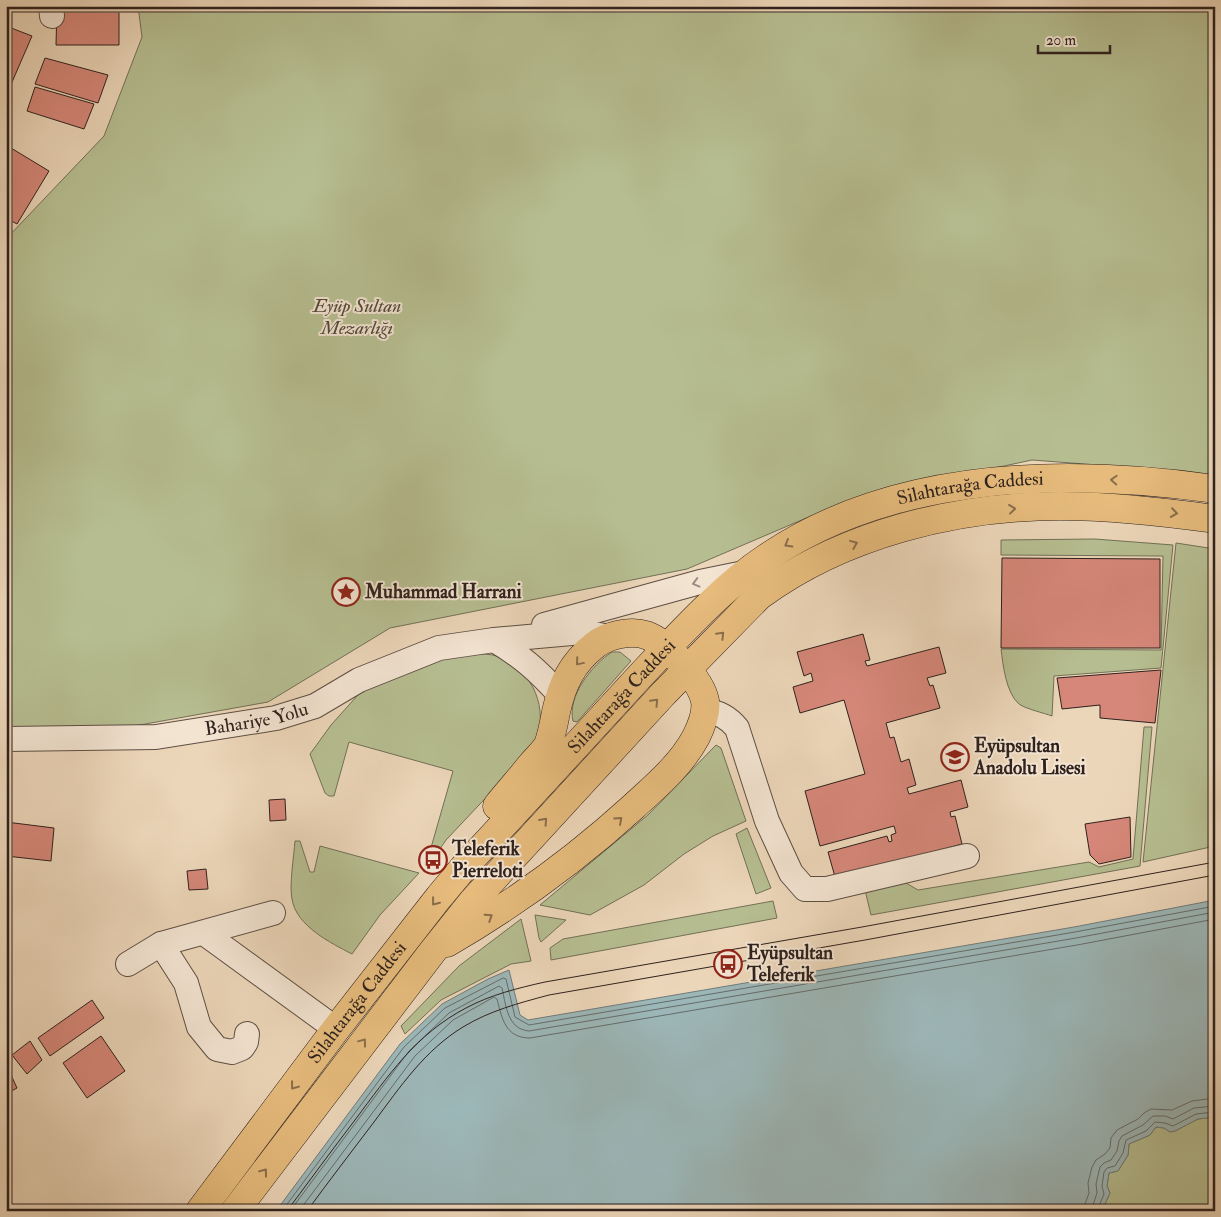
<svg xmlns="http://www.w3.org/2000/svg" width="1221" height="1217" viewBox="0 0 1221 1217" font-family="'IM FELL Double Pica',serif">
  <rect width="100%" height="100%" fill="#ecd6b9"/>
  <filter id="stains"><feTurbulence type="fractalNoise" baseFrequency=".004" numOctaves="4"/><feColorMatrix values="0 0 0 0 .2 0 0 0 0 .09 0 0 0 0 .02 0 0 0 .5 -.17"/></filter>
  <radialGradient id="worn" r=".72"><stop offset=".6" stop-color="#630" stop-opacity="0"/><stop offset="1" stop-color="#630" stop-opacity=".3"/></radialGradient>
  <g fill="#b6be91" stroke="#727057">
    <polygon points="138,6 1215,6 1215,476 1150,469 1032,460 929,482 825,510 687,569 390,628 268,702 134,726 6,728 6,239 104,136 142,37"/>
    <path d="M1095 539 1173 545 1161 668 1054 676 1052 716C1044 713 1026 709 1019 704 1006 693 1003 665 1001 649L1161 650 1163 556 1001 555V540Z"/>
    <polygon points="1176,543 1215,549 1215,846 1143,862"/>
    <path d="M612 652H620L631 661 577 722 573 721C567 696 592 665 612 652Z"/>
    <path d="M474 653C481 654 490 654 497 656 529 667 547 702 538 735 537 741 532 747 529 752L446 840 424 872 453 771 349 742 334 796H329L325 793 310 754 331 725 366 686 447 656Z"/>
    <polygon points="1144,727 1152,727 1140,866 871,915 865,890 906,883 918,890 1089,862 1099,867 1133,859"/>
    <polygon points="716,745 721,748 746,821 713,836 684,854 644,885 590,915 540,905 649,814"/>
    <polygon points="747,828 771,888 756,894 736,834"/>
    <path d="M295 841H300L310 872H314L320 846 419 873 380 915 352 954C331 943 296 926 292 899 289 885 294 856 295 841Z"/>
    <polygon points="773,901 777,918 551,960 550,948 563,939"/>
    <polygon points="535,915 566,920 541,942 539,938"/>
    <polygon points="521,919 531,961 511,964 441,1000 405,1034 401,1026 459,966"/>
    <polygon points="1215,1117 1215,1211 1107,1211 1104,1206 1110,1193 1107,1186 1109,1173 1118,1171 1128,1155 1129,1144 1150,1135 1156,1127 1164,1128 1170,1132 1175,1131 1198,1119"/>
  </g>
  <polygon fill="#9cb7b8" stroke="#707b7a" points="1215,900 1215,1117 1198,1119 1175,1131 1170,1132 1164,1128 1156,1127 1150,1135 1129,1144 1128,1155 1118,1171 1109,1173 1107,1186 1110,1193 1104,1206 1107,1211 276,1211 400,1044 442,1004 488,979 509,970 520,1015 528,1020 1074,927"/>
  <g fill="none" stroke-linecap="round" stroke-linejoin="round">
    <g stroke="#656c6a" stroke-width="1">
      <polyline points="282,1211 404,1047 445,1008 503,978 506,979 515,1017 529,1025 1075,932 1215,906"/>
      <path d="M290 1211 409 1051 449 1013 499 986 502 988C506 1005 507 1029 529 1031L1076 938 1215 912"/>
      <path d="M299 1211 415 1056 453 1020 494 997 497 999C502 1018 505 1038 530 1038L1077 945 1215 919"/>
      <polyline points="1086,1211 1085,1204 1089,1193 1088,1183 1092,1167 1096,1160 1105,1154 1110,1148 1111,1138 1117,1130 1138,1119 1144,1113 1151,1109 1172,1110 1192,1101 1215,1098"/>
      <polyline points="1093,1211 1093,1205 1097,1193 1096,1184 1100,1167 1104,1163 1111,1160 1117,1151 1119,1141 1122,1136 1143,1125 1153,1116 1165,1116 1173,1119 1194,1108 1215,1106"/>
      <polyline points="1101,1211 1099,1206 1104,1194 1102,1186 1104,1172 1107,1168 1115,1166 1123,1153 1126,1140 1146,1131 1155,1122 1165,1123 1173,1126 1196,1114 1215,1112"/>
    </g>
  </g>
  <g fill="#d68779" stroke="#2e211d">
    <polygon points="57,6 119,6 119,45 56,45"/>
    <polygon points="6,26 32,36 6,96"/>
    <polygon points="45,58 108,75 98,103 35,84"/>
    <polygon points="35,87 94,104 84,129 27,111"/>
    <polygon points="6,145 49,171 17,224 6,218"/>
    <polygon points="1002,558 1160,559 1160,648 1001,648"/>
    <polygon points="863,634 870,660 865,661 867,666 939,647 946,673 927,678 930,686 933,685 940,708 886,723 890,738 894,737 901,762 909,759 916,785 907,788 909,794 961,780 968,807 950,812 951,817 955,816 962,844 895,862 837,884 828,852 887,836 889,842 892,841 891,835 896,833 894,826 820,846 805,791 865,774 844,700 800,713 793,687 813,681 811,673 804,676 797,652"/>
    <polygon points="1161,670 1155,723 1100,718 1100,705 1062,709 1057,678"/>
    <polygon points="285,799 286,820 270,821 269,800"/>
    <polygon points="1130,817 1131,857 1099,864 1090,855 1085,824"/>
    <polygon points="6,822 54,828 51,861 6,856"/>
    <polygon points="206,869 208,889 189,890 187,871"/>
    <polygon points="92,1000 104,1018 50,1056 38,1038"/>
    <polygon points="101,1036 125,1071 87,1098 63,1063"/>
    <polygon points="30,1041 42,1060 27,1074 12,1055"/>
    <polygon points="6,1064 17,1088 6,1094"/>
  </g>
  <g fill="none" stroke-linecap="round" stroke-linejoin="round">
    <defs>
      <g id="minor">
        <polyline points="51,6 52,16"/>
        <polyline points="544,625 700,582 744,573"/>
        <path d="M494 640C523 657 538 671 560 695"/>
        <path d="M705 710C719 713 728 717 737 728L767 821 791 873 805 889H827L967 856"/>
        <path id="s1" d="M6 739 156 737 276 718 315 706 359 680 439 648 494 640 583 632 610 637"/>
        <polyline points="204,933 336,1029"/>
        <polyline points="161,944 186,983 199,1027 217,1049 232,1052 242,1048 246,1042 247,1034"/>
        <polyline points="128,964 161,944 273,913"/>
      </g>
      <g id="major">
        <path d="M447 943C514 904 576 859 633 807 656 786 681 765 696 737 701 727 707 713 705 701 701 680 666 642 646 635 630 630 608 635 595 645 572 663 562 684 556 712 554 723 552 734 548 745 544 752 536 759 531 765 520 779 508 792 497 806"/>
        <path id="s2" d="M200 1211 336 1029 439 897 464 867C523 804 582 739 641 675 678 636 721 588 766 558 894 471 1066 468 1215 489"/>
        <path d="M235 1211 433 951 473 901 664 693 759 596C843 534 956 506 1060 506 1112 506 1164 512 1215 519"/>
      </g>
    </defs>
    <use href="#minor" stroke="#5e4e44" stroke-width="26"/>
    <use href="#major" stroke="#2e211d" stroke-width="29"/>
    <use href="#minor" stroke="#f3e4d2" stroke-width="24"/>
    <use href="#major" stroke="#e6bb7c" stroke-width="28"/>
    <g stroke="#2e211d" stroke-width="1">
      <path d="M287 1211C310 1180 332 1150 355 1120 388 1076 416 1034 466 1008 490 995 518 988 545 982L862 927 1215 862"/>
      <path d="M307 1211C329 1181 352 1151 374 1122 400 1087 425 1050 463 1027 489 1011 519 1003 549 995L865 940 1215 875"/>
    </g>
  </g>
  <defs><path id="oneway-chevron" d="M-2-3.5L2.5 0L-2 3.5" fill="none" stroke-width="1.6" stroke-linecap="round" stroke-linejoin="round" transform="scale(1.25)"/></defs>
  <g stroke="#8a6e4c">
    <use href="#oneway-chevron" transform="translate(1114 480) rotate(-177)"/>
    <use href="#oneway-chevron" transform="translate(1012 509) rotate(-6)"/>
    <use href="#oneway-chevron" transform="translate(1174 513) rotate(8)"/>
    <use href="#oneway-chevron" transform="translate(788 544) rotate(150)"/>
    <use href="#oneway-chevron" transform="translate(854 544) rotate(-22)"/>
    <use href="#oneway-chevron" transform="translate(721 635) rotate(-46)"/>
    <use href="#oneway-chevron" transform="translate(579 662) rotate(130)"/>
    <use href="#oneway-chevron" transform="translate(655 702) rotate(-47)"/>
    <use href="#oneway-chevron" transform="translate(619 820) rotate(-42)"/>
    <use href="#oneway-chevron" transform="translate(544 821) rotate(-48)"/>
    <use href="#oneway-chevron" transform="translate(435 902) rotate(128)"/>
    <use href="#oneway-chevron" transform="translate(489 917) rotate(-33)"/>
    <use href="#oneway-chevron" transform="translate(363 1042) rotate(-53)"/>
    <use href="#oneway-chevron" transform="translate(294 1086) rotate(127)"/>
    <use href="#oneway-chevron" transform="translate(264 1172) rotate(-53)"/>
  </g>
  <use stroke="#9a8c81" href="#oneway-chevron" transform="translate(696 583) rotate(165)"/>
  <defs>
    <symbol id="sight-ring" viewBox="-11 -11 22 22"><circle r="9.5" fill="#f3e4d2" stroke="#8f2418" stroke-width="1.5"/><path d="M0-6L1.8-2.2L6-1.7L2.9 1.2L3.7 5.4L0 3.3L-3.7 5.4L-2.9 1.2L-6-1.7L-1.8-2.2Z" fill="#8f2418"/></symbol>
    <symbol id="school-ring" viewBox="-11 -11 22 22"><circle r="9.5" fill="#f3e4d2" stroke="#8f2418" stroke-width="1.5"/><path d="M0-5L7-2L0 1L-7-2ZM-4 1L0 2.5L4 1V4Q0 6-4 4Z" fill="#8f2418"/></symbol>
    <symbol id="bus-ring" viewBox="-11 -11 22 22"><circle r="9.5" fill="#f3e4d2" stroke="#8f2418" stroke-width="1.5"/><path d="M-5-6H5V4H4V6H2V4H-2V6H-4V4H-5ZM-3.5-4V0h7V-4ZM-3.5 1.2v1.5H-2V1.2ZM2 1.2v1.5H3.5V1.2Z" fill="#8f2418"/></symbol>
  </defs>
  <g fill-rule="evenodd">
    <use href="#sight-ring" x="330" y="576" width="32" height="32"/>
    <use href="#school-ring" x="939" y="741" width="32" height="32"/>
    <use href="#bus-ring" x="417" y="844" width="32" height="32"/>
    <use href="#bus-ring" x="712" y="948" width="32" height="32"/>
  </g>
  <g text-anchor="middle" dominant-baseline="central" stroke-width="4" stroke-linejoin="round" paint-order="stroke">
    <g font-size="19" font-style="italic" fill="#50483a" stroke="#f3e4d2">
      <text x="357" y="306">Eyüp Sultan<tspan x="357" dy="22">Mezarlığı</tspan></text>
    </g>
    <g font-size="19" fill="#2e211d" stroke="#f3e4d2">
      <text stroke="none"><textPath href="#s2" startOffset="1085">Silahtarağa Caddesi</textPath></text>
      <text stroke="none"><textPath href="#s2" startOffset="666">Silahtarağa Caddesi</textPath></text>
      <text stroke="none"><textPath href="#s1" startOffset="252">Bahariye Yolu</textPath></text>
      <text stroke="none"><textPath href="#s2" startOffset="261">Silahtarağa Caddesi</textPath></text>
    </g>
    <g font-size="19" font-weight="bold" fill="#2e211d" stroke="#f3e4d2" text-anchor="start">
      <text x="365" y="592">Muhammad Harrani</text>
      <text x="974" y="746">Eyüpsultan<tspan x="974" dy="22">Anadolu Lisesi</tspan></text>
      <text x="452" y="849">Teleferik<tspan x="452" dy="22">Pierreloti</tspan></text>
      <text x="747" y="953">Eyüpsultan<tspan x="747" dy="22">Teleferik</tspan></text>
    </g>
  </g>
  <rect width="1221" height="1217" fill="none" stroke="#ecd6b9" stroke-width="25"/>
  <rect x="8" y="8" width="1206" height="1202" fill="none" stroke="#2e211d" stroke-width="2.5"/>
  <rect x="12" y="12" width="1196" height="1192" fill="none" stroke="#2e211d"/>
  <path d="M1038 45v8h72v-8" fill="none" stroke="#2e211d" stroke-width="2.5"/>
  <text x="1046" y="45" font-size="15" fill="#2e211d" stroke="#f3e4d2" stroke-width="4" paint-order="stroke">20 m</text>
  <rect width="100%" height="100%" filter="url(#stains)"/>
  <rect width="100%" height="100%" fill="url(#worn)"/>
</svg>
